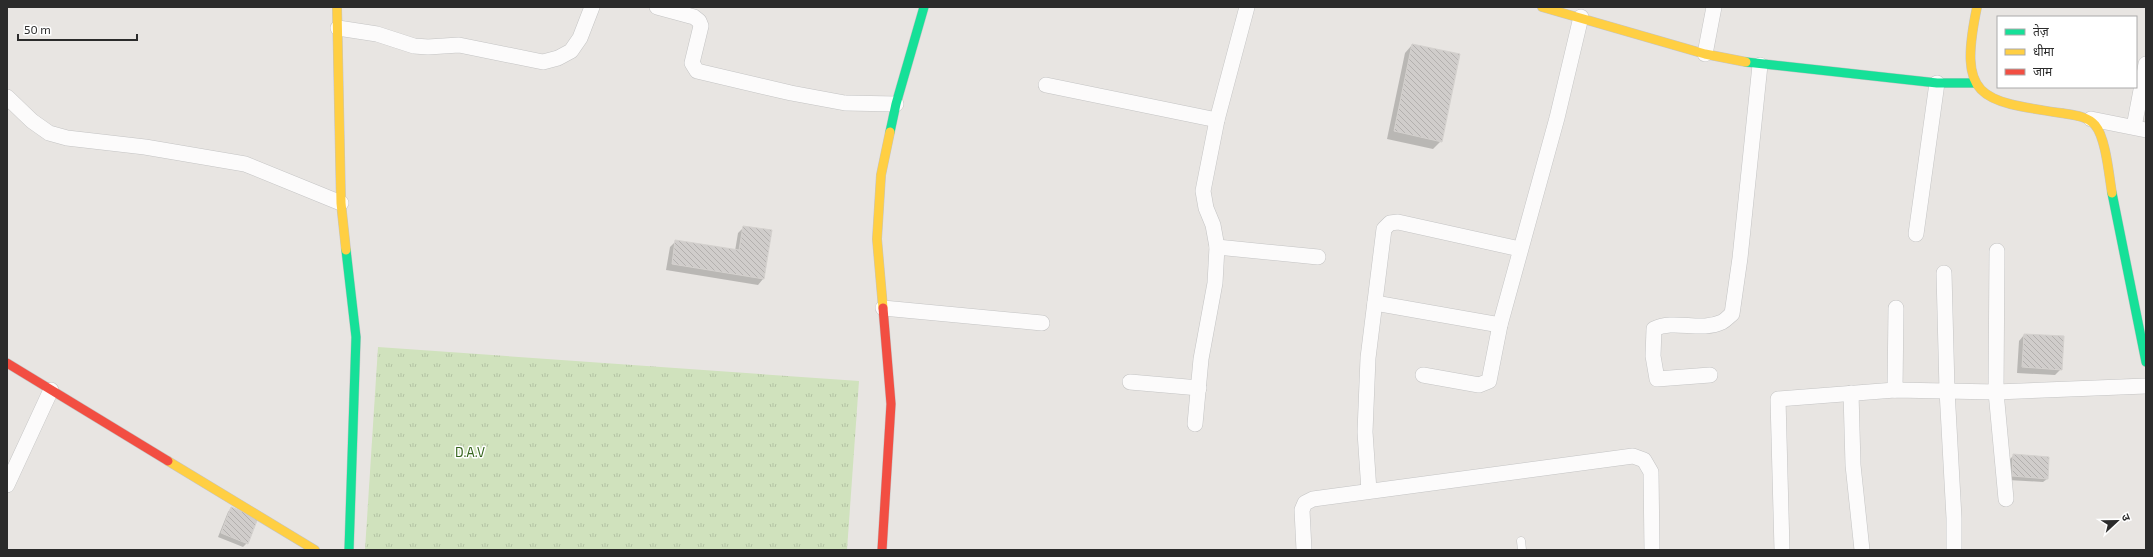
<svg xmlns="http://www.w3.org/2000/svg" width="2153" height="557" viewBox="0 0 2153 557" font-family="'Exo 2','Noto Sans Devanagari',sans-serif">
  <defs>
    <pattern id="park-tufts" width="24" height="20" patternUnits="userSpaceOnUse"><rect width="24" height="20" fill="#d0e2bd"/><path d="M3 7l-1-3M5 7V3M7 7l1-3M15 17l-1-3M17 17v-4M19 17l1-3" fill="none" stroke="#b3c2a3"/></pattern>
    <pattern id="building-back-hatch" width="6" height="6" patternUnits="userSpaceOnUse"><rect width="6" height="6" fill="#d0cdcb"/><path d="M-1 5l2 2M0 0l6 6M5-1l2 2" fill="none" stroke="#b3b0ae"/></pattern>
  </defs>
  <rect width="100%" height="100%" fill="#e8e5e2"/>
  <polygon fill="url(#park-tufts)" points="378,347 859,381 847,550 365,550"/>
  <g fill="#0003">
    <polygon points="1412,45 1441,141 1433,149 1387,139 1405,53"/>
    <polygon points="744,227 771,231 763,279 758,285 666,270 670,247 676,241 735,251 738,233"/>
    <polygon points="2024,335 2061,369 2055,375 2017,373 2019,341"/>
    <polygon points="2014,455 2047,479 2043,482 2008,480 2010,459"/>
    <polygon points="231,508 247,543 243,547 218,537 228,512"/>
  </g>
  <g fill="url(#building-back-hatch)" stroke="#d4d1ce">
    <polygon points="1412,44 1460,54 1442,142 1394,131"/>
    <polygon points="743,226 772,230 764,279 672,264 675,240 739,250"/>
    <polygon points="2024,334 2064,336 2062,370 2022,367"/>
    <polygon points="2013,454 2049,457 2048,479 2012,476"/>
    <polygon points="231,507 258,518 248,544 221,533"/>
  </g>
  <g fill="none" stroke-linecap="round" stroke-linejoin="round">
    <defs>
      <polyline id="lane" points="1521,541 1522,550"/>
      <g id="street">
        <polyline points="657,7 694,17 699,21 701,26 692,63 697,71 791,93 845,103 896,104"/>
        <polyline points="338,28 377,34 414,46 428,47 459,45 543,62 558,58 571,51 580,38 592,7"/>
        <polyline points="1705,54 1714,7"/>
        <polyline points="1046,85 1217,120"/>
        <polyline points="7,97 32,121 49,133 67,138 145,147 245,164 341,203"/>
        <polyline points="2091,119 2146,130"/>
        <polyline points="2134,127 2146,64"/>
        <polyline points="1916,234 1937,83"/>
        <polyline points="1217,247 1318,257"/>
        <polyline points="1997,251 1996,392 2006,499"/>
        <polyline points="1944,273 1947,390 1954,518 1954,550"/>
        <polyline points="1375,303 1500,325"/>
        <polyline points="883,308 1042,323"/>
        <polyline points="1423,375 1479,385 1489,381 1500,325 1557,118 1581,17"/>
        <path d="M1710 375 1657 379 1653 356 1654 329C1674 319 1701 332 1722 322 1726 320 1729 316 1732 314L1740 258 1760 65"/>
        <polyline points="1130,382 1199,388"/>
        <polyline points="1895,390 1896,308"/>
        <polyline points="1851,393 1853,465 1862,550"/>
        <polyline points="1195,424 1201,359 1215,283 1217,247 1213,225 1206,208 1203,191 1217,120 1247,7"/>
        <polyline points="7,485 51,390"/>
        <polyline points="1369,491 1365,432 1368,358 1384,229 1390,223 1398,222 1520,249"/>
        <polyline points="1304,550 1302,510 1305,503 1313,499 1633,456 1644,460 1651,472 1652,550"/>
        <polyline points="1782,550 1778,399 1895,390 1996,392 2146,386"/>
      </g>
      <g id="fast">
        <polyline points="1746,62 1937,83 1975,83"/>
        <polyline points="890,132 896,104 924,7"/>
        <polyline points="2112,193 2146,362"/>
        <polyline points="346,250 356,337 349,550"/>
      </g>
      <g id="slow">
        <polyline points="337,7 341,203 346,250"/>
        <polyline points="1542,7 1705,54 1746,62"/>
        <path d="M1977 7C1958 98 1979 101 2061 113 2073 115 2087 116 2095 125 2106 138 2109 176 2112 193"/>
        <polyline points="883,308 877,239 881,175 890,132"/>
        <polyline points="168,461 315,550"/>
      </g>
      <g id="jam">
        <polyline points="7,363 168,461"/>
        <polyline points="882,550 891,404 883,308"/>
      </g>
    </defs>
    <use href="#lane" stroke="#c4c4c4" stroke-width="9"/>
    <use href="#street" stroke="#c4c4c4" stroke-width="16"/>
    <use href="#fast" stroke="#c4c4c4" stroke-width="10"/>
    <use href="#slow" stroke="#c4c4c4" stroke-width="10"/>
    <use href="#jam" stroke="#c4c4c4" stroke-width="10"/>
    <use href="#lane" stroke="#fcfbfb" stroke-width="8"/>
    <use href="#street" stroke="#fcfbfb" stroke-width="15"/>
    <use href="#fast" stroke="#16e098" stroke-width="9"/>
    <use href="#slow" stroke="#ffcf43" stroke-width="9"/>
    <use href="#jam" stroke="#f24e42" stroke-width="9"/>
  </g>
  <g text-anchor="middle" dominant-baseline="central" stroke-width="3" stroke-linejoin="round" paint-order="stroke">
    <g font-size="13" fill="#36651e" stroke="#fff">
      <text x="470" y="452">D.A.V</text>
    </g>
  </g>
  <rect width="2153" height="557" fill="none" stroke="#2b2b2b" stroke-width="16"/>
  <rect x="1997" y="16" width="140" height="72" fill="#ffffff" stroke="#aaaaaa"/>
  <rect x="2005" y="29" width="20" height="6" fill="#16e098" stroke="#aaaaaa"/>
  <text x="2033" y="36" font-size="12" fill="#2b2b2b">तेज़</text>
  <rect x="2005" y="49" width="20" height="6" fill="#ffcf43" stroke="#aaaaaa"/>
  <text x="2033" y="56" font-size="12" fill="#2b2b2b">धीमा</text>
  <rect x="2005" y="69" width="20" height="6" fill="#f24e42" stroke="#aaaaaa"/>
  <text x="2033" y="76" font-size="12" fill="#2b2b2b">जाम</text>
  <g transform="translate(2117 521) rotate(68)" stroke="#ffffff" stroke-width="3" paint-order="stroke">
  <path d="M0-3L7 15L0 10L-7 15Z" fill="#2b2b2b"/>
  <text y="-6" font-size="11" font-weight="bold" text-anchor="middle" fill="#2b2b2b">उ</text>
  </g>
  <path d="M18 34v6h119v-6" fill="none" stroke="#2b2b2b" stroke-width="2"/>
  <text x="24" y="34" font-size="12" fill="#2b2b2b" stroke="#ffffff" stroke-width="3" paint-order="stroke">50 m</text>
</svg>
